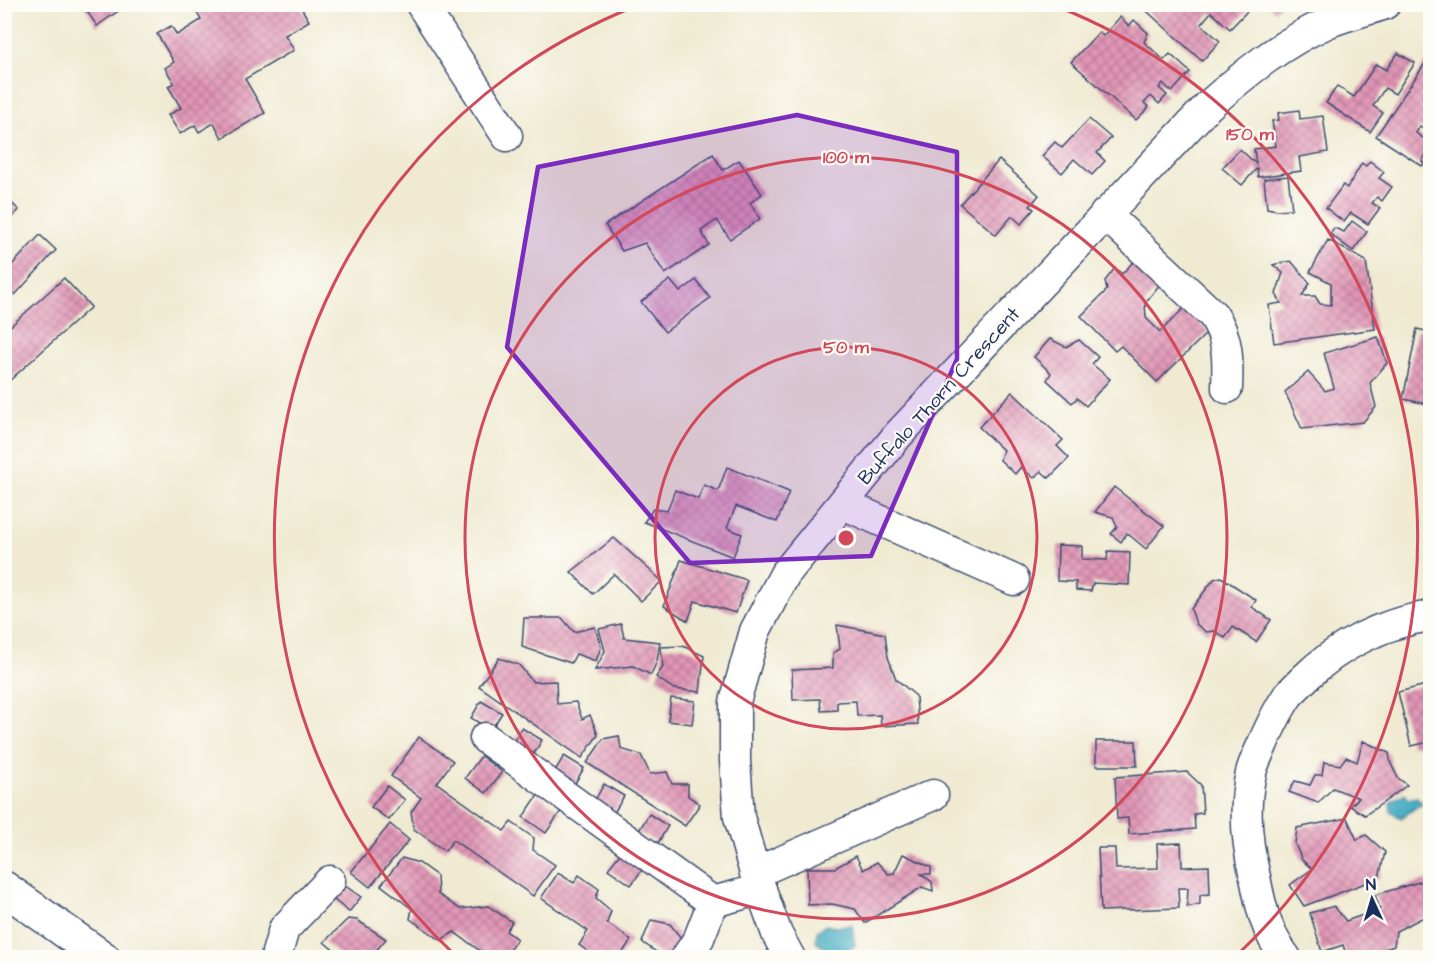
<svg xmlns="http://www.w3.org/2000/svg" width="1435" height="962" viewBox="0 0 1435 962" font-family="'Architects Daughter',sans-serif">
  <defs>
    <pattern id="building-cross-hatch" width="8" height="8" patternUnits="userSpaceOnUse" patternTransform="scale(1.5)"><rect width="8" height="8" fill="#e296b6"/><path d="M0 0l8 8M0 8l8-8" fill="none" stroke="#b67b97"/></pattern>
  </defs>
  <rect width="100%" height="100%" fill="#fdfcf7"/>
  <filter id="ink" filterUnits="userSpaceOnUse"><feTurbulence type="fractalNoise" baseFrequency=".0167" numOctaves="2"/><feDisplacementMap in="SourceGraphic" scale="12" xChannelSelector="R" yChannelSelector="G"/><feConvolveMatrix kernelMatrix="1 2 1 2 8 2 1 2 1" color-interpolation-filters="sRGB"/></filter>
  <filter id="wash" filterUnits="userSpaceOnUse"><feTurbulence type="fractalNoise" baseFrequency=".008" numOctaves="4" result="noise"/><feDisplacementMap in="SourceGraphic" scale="24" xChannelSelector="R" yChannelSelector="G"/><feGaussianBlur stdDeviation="1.35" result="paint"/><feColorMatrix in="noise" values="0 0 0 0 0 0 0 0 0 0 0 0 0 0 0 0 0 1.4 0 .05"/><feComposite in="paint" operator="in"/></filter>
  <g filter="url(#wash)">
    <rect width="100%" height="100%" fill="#efead1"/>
    <g fill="#40aac0" stroke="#2e6c8f" stroke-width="1.5">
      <polygon points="1405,793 1407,799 1417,797 1422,803 1401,818 1391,812 1390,802"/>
      <path d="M826 925 835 927 852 925 855 946C842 955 828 952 816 942L817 931Z"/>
    </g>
    <g id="blocks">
      <g fill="url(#building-cross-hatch)">
        <polygon points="82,4 128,4 97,26"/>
        <polygon points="192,4 222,4 223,7 227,4 299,4 309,21 285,35 294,50 245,79 265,113 222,138 214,123 199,132 195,125 180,134 168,115 181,108 168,86 174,83 165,68 174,62 157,34 171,26 177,35 201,20"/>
        <polygon points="1139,4 1248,4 1251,7 1230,29 1211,12 1201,24 1220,41 1202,61"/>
        <polygon points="1270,4 1281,4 1275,11 1268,6"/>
        <polygon points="1120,17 1129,26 1134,20 1148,33 1144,42 1164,60 1170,54 1190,72 1172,92 1163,83 1159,88 1167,95 1159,104 1151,96 1144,103 1149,107 1136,120 1071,62 1099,32 1103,36"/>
        <polygon points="1398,53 1415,63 1395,94 1385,88 1373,106 1383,113 1370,132 1326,103 1337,86 1354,97 1376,64 1386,70"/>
        <polygon points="1430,56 1430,118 1429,119 1430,124 1426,131 1420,126 1416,133 1430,143 1430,147 1422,161 1424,163 1422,166 1376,136"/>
        <polygon points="1299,110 1300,119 1323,116 1328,152 1299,157 1301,171 1258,177 1257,168 1242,185 1222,168 1240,149 1256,164 1254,149 1276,146 1272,121 1279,120 1278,113"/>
        <polygon points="1089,119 1111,138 1097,153 1105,161 1092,175 1074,159 1062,173 1042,156 1055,142 1062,148"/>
        <polygon points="713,154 723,170 739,160 762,194 750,203 760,219 730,239 717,220 701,231 709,245 665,274 645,243 622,251 605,225"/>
        <polygon points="999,160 1039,195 1030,206 1034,209 1021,224 1012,216 996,235 960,204"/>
        <polygon points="1370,161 1384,172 1379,178 1392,187 1382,201 1377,197 1372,203 1380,208 1368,224 1351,213 1344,222 1326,208 1343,185 1347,188 1362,163 1366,166"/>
        <polygon points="1288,176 1292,209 1277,210 1267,208 1264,179"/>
        <polygon points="4,196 19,210 4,225"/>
        <polygon points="1352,221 1367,232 1353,251 1330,234 1334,228 1344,232"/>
        <polygon points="40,235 56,250 15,295 4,285 4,258 12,265"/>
        <polygon points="1328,240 1366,261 1375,329 1274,343 1269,305 1281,303 1276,294 1283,273 1273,265 1291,261 1310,283 1302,296 1315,296 1320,304 1331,305 1331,283 1310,272"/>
        <polygon points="1133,262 1160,284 1145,303 1146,318 1160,332 1184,308 1208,332 1157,382 1121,346 1115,351 1081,316 1107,290 1105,281 1115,268 1122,274"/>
        <polygon points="64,278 91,307 8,382 4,378 4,332"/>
        <polygon points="670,280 680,292 696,280 710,298 665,332 641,302"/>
        <polygon points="1417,329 1430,332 1430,391 1428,404 1403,399"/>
        <polygon points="1378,337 1387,363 1370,383 1376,407 1363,422 1302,429 1285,392 1308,372 1325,391 1334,388 1324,353"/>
        <polygon points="1050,339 1066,347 1079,340 1098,357 1092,364 1110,379 1086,406 1077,398 1072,403 1047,380 1051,373 1034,357"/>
        <polygon points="1012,392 1063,440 1057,446 1069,458 1049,478 1041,471 1034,478 1021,467 1015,474 1000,460 1003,450 979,427"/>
        <polygon points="727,467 789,492 777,522 736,506 727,528 742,534 733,557 644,522 653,509 667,511 675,490 698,499 704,485 718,491"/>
        <polygon points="1114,487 1164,526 1146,549 1127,533 1121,542 1111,534 1117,527 1113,517 1095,512"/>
        <polygon points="614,538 662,581 641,601 614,574 593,594 571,572"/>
        <polygon points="1058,545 1082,546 1082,559 1107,560 1108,551 1130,552 1129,585 1093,583 1091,591 1076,590 1076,582 1057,581"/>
        <polygon points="681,560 747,580 736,613 695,601 688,621 664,606"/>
        <polygon points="1221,577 1256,600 1252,607 1271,620 1256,642 1233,627 1225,638 1214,631 1206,632 1196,624 1191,609 1214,579"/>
        <polygon points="524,618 562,618 574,632 595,627 601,647 596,661 576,654 571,663 522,647"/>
        <polygon points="621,624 624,638 660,642 657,661 651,675 633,666 595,670 605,651 599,629"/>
        <polygon points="837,625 885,634 888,657 896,679 916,696 918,724 881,726 880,715 857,716 856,701 837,702 837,710 821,711 820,699 793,700 792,670 833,668 833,653 840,649"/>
        <polygon points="683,646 704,656 700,692 674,689 656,677 663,667 661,647"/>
        <polygon points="499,658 519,665 533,682 556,681 557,704 576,702 582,719 590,715 598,735 582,758 479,686"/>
        <polygon points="1430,684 1430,742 1411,746 1398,692"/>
        <polygon points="671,698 695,701 692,724 668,721"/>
        <polygon points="481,701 502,713 491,730 471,718"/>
        <polygon points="522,728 542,740 532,757 512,745"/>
        <polygon points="619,736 621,749 641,755 650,774 667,772 672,784 688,784 688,796 700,804 685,826 587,763 603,739"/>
        <polygon points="419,737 453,761 437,783 504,831 511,822 534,838 533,850 555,865 533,896 453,840 445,851 414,829 411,812 421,798 391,776"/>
        <polygon points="1096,741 1136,741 1137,766 1096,766"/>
        <polygon points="1363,741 1389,753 1391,764 1398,778 1407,785 1387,800 1365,815 1350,806 1359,798 1333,788 1318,803 1289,792 1295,781 1310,785 1315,775 1322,775 1324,762 1340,765 1346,757 1357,762"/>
        <polygon points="481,756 502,772 486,793 465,778"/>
        <polygon points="564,756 584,768 574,785 553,774"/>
        <polygon points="1187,772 1201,785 1203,813 1194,814 1195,829 1129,834 1128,818 1117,819 1115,777"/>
        <polygon points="604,784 624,796 614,813 594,802"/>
        <polygon points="387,786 405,800 389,820 371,807"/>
        <polygon points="538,795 561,811 546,833 523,817"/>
        <polygon points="649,814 668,826 658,843 638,832"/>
        <polygon points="1347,818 1357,840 1366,835 1385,852 1379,878 1304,906 1290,885 1312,869 1302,860 1295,844 1297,828"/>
        <polygon points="390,824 409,840 370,887 351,872"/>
        <polygon points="1181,843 1182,867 1209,866 1210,894 1200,895 1200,904 1187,907 1188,888 1178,888 1179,908 1101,911 1098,848 1115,848 1116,869 1158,868 1157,844"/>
        <polygon points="623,850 645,866 631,885 608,869"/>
        <polygon points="903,854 931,867 931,874 921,874 932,882 933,891 922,887 865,923 855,909 832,904 808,905 807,868 835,868 856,856 863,870 877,862 888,874 894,873"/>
        <polygon points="402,858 419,863 437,876 438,894 460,909 488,906 512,922 506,931 517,939 504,958 490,958 454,932 441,940 410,919 412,909 381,885"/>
        <polygon points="558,873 574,883 579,875 599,889 596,898 611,911 607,923 631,940 619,958 597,958 579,945 588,931 541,898"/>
        <polygon points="1426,880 1430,890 1430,914 1396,931 1394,946 1385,949 1387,958 1347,958 1343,945 1322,952 1310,913 1334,906 1346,921 1380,909 1375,895"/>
        <polygon points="344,885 361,897 349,912 333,899"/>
        <polygon points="348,919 357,920 386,939 375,952 381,958 343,958 324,942"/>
        <polygon points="651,920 670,924 684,942 671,958 665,958 642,942"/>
      </g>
    </g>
  </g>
  <g filter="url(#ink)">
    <use href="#blocks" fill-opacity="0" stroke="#3b4b6f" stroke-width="1.5"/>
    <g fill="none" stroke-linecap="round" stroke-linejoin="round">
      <defs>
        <g id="minor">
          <polyline points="421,4 507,136"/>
          <path d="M1105 214 1213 315C1229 338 1228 361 1227 388"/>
          <polyline points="843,504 1014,580"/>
          <polyline points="485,738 713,902 761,889"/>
          <polyline points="755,873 933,795"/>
          <polyline points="277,958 277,953 284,929 330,881"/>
          <polyline points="686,958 699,938 713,902"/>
          <path d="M790 958 777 934 755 873 739 817 735 761V702L755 631 785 574 898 435 1208 106C1244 74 1282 43 1327 23 1345 15 1366 11 1385 4"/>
          <path d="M1286 958C1266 932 1261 908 1255 877 1247 844 1243 807 1251 773 1253 763 1259 753 1263 743 1270 727 1279 708 1289 694 1294 689 1300 683 1305 678 1339 645 1383 623 1430 616"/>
        </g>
        <polyline id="tertiary" points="4,888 103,958"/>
      </defs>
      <use href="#minor" stroke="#3b4b6f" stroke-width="33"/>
      <use href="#tertiary" stroke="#3b4b6f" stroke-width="36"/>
      <use href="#minor" stroke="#fff" stroke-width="30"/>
      <use href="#tertiary" stroke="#fff" stroke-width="33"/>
    </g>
  </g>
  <path fill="#7b2cbf" fill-opacity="0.2" stroke="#7b2cbf" stroke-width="4.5" stroke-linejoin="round" d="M797 115 957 152V359L871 556 690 563 507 347 538 167Z"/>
  <g fill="none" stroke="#d1495b" stroke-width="3">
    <circle cx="846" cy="538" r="191"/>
    <circle cx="846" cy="538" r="381"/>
    <path d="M456 956A572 572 0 0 1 636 6M1056 6A572 572 0 0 1 1236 956"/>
  </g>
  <g text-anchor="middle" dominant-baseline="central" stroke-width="4.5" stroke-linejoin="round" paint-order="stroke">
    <g font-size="20" fill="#1b2f5e" stroke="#fdfcf7">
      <text transform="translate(939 396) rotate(-48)">Buffalo Thorn Crescent</text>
    </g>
  </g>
  <circle cx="846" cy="538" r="9" fill="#d1495b" stroke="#fdfcf7" stroke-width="3"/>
  <g font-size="18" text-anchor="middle" font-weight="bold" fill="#d1495b" stroke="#fdfcf7" stroke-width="4.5" stroke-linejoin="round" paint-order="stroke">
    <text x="1250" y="140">150 m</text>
    <text x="846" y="163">100 m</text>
    <text x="846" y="353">50 m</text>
  </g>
  <rect width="1435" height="962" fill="none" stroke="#fdfcf7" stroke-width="24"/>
  <g transform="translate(1372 899) rotate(356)" stroke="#fdfcf7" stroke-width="4.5" paint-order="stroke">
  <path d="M0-4.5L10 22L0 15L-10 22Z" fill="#1b2f5e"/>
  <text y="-9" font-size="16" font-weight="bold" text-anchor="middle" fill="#1b2f5e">N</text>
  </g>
</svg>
